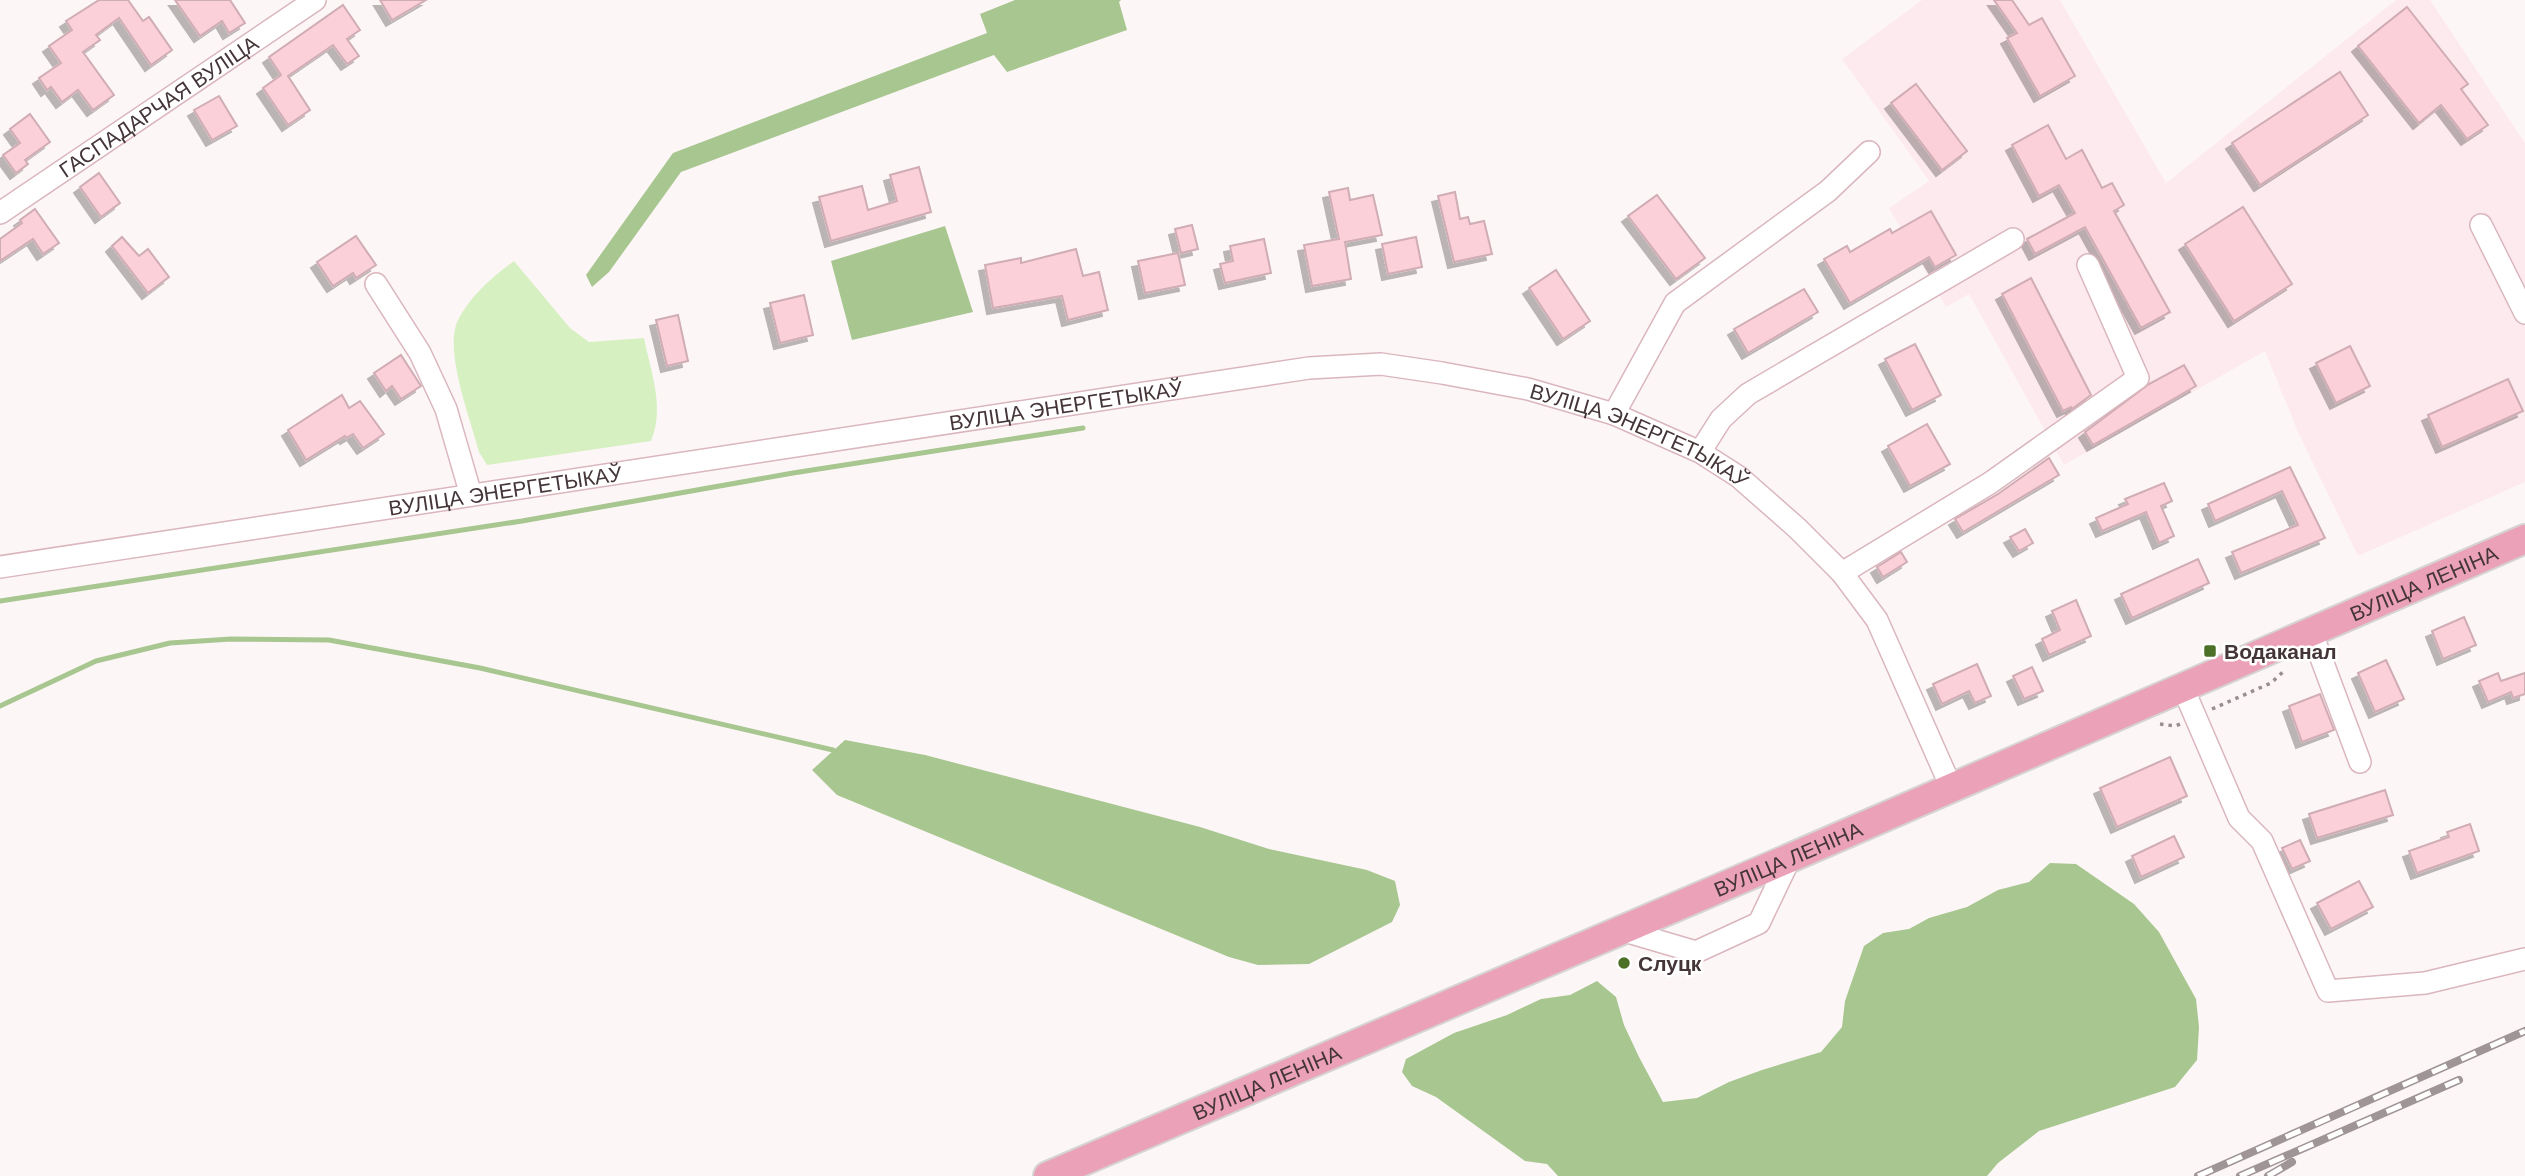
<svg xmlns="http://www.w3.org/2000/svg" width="2525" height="1176" viewBox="0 0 2525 1176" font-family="Helvetica,sans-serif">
  <defs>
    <filter id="shadow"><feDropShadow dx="-6" dy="6" stdDeviation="0" flood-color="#0004"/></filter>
  </defs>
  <rect width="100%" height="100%" fill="#fdf6f7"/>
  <polygon fill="#fdeaee" points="1922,0 2060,0 2166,183 2396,0 2430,0 2525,143 2525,482 2358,556 2298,432 2265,351 2064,465 1969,294 1946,307 1889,208 1929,181 1842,59"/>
  <path fill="#d7f0c2" d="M514 261 570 328 589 342 644 338C651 373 665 407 651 441L487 465 479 452C471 421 443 349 458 320 471 295 492 277 514 261Z"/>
  <g fill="#a8c68f">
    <polygon points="1015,0 1121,0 1119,2 1127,30 1007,72 994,55 681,172 609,272 592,287 586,275 673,153 987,33 980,14"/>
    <polygon points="945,226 973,312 852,340 831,261"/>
    <polygon points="845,740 925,755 1200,827 1269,849 1367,870 1395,881 1400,905 1392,922 1309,964 1258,965 1229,957 837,795 812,770"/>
    <polygon points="2050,863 2076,864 2134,904 2159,932 2196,999 2199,1027 2197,1060 2175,1087 2039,1131 1998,1163 1987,1176 1558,1176 1547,1164 1525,1161 1436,1097 1412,1086 1402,1072 1406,1059 1454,1033 1507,1015 1541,999 1570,995 1597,981 1616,997 1624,1025 1639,1057 1663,1102 1697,1098 1729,1082 1762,1070 1821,1052 1842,1027 1845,1001 1864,946 1883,933 1909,929 1929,918 1967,907 1998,890 2029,882"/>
  </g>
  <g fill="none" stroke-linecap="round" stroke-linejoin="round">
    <g stroke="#a8c68f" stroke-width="5">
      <polyline points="0,601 522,521 793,473 1083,428"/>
      <polyline points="0,706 96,661 170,643 231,639 329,640 480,668 833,750"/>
    </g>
  </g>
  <g fill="#fbd0d9" stroke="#d0acb4" stroke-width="2" filter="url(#shadow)">
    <polygon points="99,0 128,0 143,21 149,17 172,50 151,65 119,18 96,35 100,40 83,52 114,95 93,110 78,90 62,102 51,87 47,90 39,78 61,63 49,46 72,30 66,21"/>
    <polygon points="175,0 230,0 245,23 229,33 222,21 200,36"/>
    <polygon points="380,0 426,0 392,20"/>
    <polygon points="1994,0 2012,0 2029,25 2042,18 2075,76 2040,96 2007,38 2017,33"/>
    <polygon points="343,5 360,30 347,39 359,56 347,64 333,45 288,76 310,110 288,125 263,88 281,75 269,57"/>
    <polygon points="2407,7 2468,84 2461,89 2488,125 2467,139 2441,105 2419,123 2358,46"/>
    <polygon points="2340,72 2368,115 2260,185 2232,143"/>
    <polygon points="1916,84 1967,151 1942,170 1891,103"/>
    <polygon points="219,96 237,126 212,140 194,110"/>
    <polygon points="30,114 50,142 25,160 28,164 16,173 3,155 20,143 10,129"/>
    <polygon points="2048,125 2066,159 2082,150 2102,188 2112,183 2124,205 2114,211 2170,312 2141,328 2085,227 2035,254 2027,239 2075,213 2059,185 2039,196 2012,145"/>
    <polygon points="919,167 931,212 831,241 819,197 862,186 868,210 897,201 890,175"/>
    <polygon points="99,173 120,203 101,217 80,187"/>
    <polygon points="1348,188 1350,200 1373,195 1382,235 1345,242 1351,279 1312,286 1304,245 1339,239 1329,192"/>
    <polygon points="1455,192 1460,219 1468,217 1470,224 1484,221 1492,254 1454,262 1438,196"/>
    <polygon points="1657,195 1705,258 1676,279 1628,216"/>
    <polygon points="2243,207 2292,284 2234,321 2185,244"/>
    <polygon points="35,209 59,243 43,254 33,239 0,261 0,239 22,223 20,220"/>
    <polygon points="1931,211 1956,255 1935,267 1929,257 1850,303 1824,259 1847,246 1850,252 1890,229 1892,233"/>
    <polygon points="1192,225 1198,249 1181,253 1175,229"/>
    <polygon points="356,236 376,265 356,278 353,273 333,286 317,262"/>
    <polygon points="122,237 139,256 148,249 169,277 148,293 112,246"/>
    <polygon points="1416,237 1422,267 1388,274 1382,244"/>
    <polygon points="1264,239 1271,273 1225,283 1220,264 1233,261 1230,246"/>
    <polygon points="1076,249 1083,276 1099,272 1108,310 1068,320 1062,296 993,308 985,265 1021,258 1021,263"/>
    <polygon points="1178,253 1185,285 1145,293 1138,261"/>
    <polygon points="1556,270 1590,321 1563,339 1529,288"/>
    <polygon points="2031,278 2091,395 2072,409 2071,407 2063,411 2002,294"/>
    <polygon points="1804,289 1818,312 1748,353 1734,329"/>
    <polygon points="804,295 813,335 780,343 770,303"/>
    <polygon points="678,315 688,361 667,366 656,320"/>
    <polygon points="1915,344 1941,395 1912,410 1885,359"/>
    <polygon points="2350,346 2370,386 2336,403 2316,363"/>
    <polygon points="401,355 421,386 401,399 392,386 386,391 374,373"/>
    <polygon points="2184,365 2196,386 2093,445 2085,432 2149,384"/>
    <polygon points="2508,379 2523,411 2442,447 2428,415"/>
    <polygon points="342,395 349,408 360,401 384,434 363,448 353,434 346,438 345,436 306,460 288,430"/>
    <polygon points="1927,424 1950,464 1910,486 1888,446"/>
    <polygon points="2049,458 2059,475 1963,532 1955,519 1998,494"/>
    <polygon points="2290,467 2325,538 2241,573 2232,552 2298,525 2282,491 2215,521 2208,504"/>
    <polygon points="2164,483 2172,501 2161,506 2174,536 2159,543 2146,512 2102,531 2096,518 2128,504 2125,499"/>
    <polygon points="2025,529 2033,543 2019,551 2010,537"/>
    <polygon points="1901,552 1907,562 1883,577 1877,567"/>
    <polygon points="2198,559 2209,583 2132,618 2121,594"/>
    <polygon points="2076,600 2091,636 2049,655 2042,639 2060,630 2052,611"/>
    <polygon points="2464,617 2476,645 2443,659 2432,631"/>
    <polygon points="2386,660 2404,699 2375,712 2358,673"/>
    <polygon points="1977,664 1991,696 1975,703 1969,691 1942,704 1933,684"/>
    <polygon points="2032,667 2043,691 2024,699 2013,676"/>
    <polygon points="2498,673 2501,681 2525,673 2525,694 2513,698 2511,692 2488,702 2479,681"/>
    <polygon points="2320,694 2334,730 2302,742 2289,706"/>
    <polygon points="2170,757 2187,796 2117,827 2100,788"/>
    <polygon points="2385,790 2393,815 2317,838 2309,814"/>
    <polygon points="2470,824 2479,851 2417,873 2409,851 2449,837 2447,832"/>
    <polygon points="2174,836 2184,857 2141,877 2132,856"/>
    <polygon points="2300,840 2310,861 2292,869 2282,848"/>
    <polygon points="2359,881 2373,907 2331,929 2317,903"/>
  </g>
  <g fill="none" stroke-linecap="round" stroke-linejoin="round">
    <defs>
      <g id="minor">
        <path id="s1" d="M0 213 315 0"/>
        <polyline points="2481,225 2525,313"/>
        <polyline points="376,284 420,353 446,409 471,495"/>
        <polyline points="1614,414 1675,303 1828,191 1869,152"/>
        <polyline points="1700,452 1721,419 1748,394 2013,239"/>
        <path id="s2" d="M0 567 1309 368 1381 364 1442 373 1528 389 1614 414 1700 452 1739 477 1797 528 1842 573 1877 620 1951 787"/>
        <polyline points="1842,573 1990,483 2138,378 2088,265"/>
        <polyline points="2311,631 2360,762"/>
        <polyline points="2183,688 2239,818 2262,841 2328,991 2425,983 2525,959"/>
        <polyline points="1621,930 1696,952 1759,923 1790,858"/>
      </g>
      <g id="major">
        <path id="s3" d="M1048 1176 1790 858 2525 539"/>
      </g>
    </defs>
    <use href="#minor" stroke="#dab6be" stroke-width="24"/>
    <use href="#major" stroke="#d6d3d3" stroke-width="32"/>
    <g stroke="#988d8f" stroke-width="3.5" stroke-dasharray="3.5 5" stroke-linecap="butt">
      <polyline points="2212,709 2271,683 2285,670"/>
      <polyline points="2160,724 2175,726 2180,724"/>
    </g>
    <use href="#minor" stroke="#fff" stroke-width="21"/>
    <use href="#major" stroke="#eba1b8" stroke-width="28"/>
    <defs>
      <g id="rail">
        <polyline points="2198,1176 2525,1031"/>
        <polyline points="2240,1176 2459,1080"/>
        <polyline points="2268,1176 2292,1162"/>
      </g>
    </defs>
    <use href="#rail" stroke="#9f9496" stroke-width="8"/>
    <use href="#rail" stroke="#fff" stroke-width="5" stroke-dasharray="16" stroke-linecap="butt"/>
  </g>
  <g fill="#4d7028" stroke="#fff" stroke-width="2.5">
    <rect x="2203" y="644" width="14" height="14" rx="3.5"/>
    <circle cx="1624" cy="963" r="7"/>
  </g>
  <g text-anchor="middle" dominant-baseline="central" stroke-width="5" stroke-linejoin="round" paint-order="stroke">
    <g font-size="21" fill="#443538" stroke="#fff">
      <text stroke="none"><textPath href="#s1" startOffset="191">ГАСПАДАРЧАЯ ВУЛІЦА</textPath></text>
      <text stroke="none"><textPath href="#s2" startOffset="1078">ВУЛІЦА ЭНЕРГЕТЫКАЎ</textPath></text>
      <text stroke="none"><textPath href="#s2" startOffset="1666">ВУЛІЦА ЭНЕРГЕТЫКАЎ</textPath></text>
      <text stroke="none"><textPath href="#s2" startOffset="511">ВУЛІЦА ЭНЕРГЕТЫКАЎ</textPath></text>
      <text stroke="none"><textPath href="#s3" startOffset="1498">ВУЛІЦА ЛЕНІНА</textPath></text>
      <text stroke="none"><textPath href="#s3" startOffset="805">ВУЛІЦА ЛЕНІНА</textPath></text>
      <text stroke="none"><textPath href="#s3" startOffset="238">ВУЛІЦА ЛЕНІНА</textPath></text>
    </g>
    <g font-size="21" font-weight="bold" fill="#443538" stroke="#fff" text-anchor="start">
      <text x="2224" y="651">Водаканал</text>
      <text x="1638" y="963">Слуцк</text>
    </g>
  </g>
</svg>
